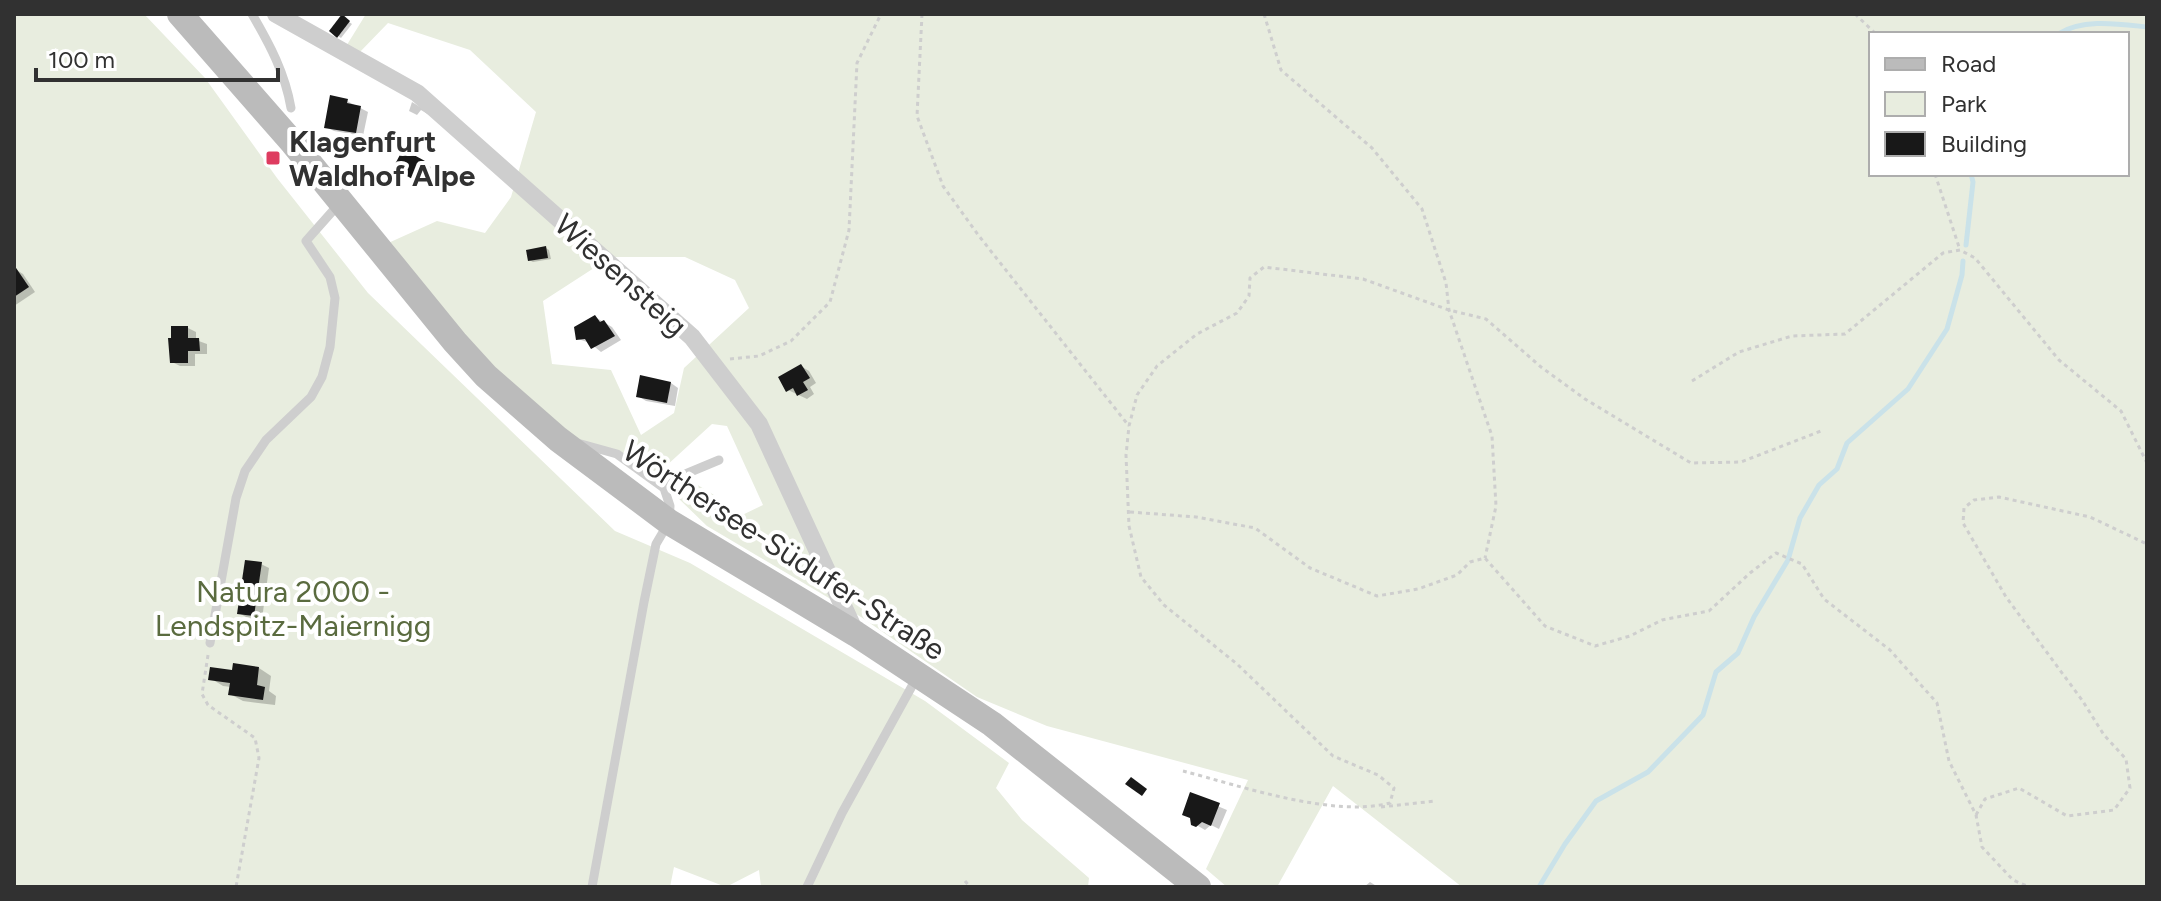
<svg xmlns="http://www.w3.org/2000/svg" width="2161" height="901" viewBox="0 0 2161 901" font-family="Figtree,sans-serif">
  <rect width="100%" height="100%" fill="#fff"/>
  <g fill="#e8eddf" fill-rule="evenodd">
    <polygon points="14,14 144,14 205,78 277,178 368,293 615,531 690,563 925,701 1009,763 996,788 1022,820 1089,878 1088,887 761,887 759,870 726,887 674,867 670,887 14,887"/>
    <path d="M366 14H2147V887H1462L1333 786 1277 887H1227L1206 869 1248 780 1047 726 977 697 861 617 707 526 676 496 678 488 691 481 714 495 736 518 763 505 727 426 712 424 654 477 629 458 566 437 469 350 386 244 437 221 485 233 511 197 536 112 470 50 388 23 358 54 345 48ZM1871 34H2127V174H1871ZM611 257H685L735 280 749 308 684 368 674 413 641 435 611 370 552 364 543 301Z"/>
  </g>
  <g fill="#0003">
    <polygon points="342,17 352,24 341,38 331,31"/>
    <polygon points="347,101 368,112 363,136 334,131 326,127"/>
    <polygon points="412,102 430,113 429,115 421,110 417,115 409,111"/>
    <polygon points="404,152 431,167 429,172 435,175 432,180 426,177 423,183 396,168"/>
    <polygon points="546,248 549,250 551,259 533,262 529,260"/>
    <polygon points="15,269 23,274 35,292 14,306"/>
    <polygon points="595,317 612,327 621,340 601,352 590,343 578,339"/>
    <polygon points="188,328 196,332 196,340 207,344 207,354 195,354 195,366 180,366 172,362"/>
    <polygon points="801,366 809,371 816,383 810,387 814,394 807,399 788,390"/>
    <polygon points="641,378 671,383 678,388 675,406 646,401 638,396"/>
    <polygon points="261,564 269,568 262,619 246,617 239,613"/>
    <polygon points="259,668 271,676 269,691 276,696 275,705 243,701 230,694 231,687 223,686 210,678"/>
    <polygon points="1191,795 1227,810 1219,829 1211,825 1205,830 1193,823"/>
    <polygon points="1370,882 1378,887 1364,887"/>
  </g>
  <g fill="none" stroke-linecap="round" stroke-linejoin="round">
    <g stroke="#cae2e9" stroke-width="5">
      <path d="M2058 34C2083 18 2119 24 2147 27"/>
      <polyline points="1966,245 1973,182 1971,174"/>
      <polyline points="1539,887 1565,844 1596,801 1648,772 1703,715 1716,672 1738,653 1754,617 1788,560 1800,518 1819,485 1837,469 1847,443 1908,389 1947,329 1962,275 1963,261"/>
    </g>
  </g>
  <g fill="#181818">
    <polygon points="342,14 350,21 337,38 329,31"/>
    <polygon points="330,95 348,99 347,103 361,106 356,133 324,128"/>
    <polygon points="403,149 425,161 422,166 428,169 423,178 417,174 414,180 393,168"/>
    <polygon points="546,246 548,258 528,261 526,250"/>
    <polygon points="14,265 29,287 14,297"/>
    <polygon points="595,315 600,322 604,320 615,336 591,349 585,339 576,340 574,327"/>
    <polygon points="171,326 188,326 188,338 199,338 200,351 188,351 188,363 170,363 168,338 171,338"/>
    <polygon points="801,364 810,378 803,382 808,390 797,396 793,388 786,392 778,377"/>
    <polygon points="640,375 671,382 667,403 636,397"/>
    <polygon points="245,560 262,562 254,616 237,614"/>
    <polygon points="233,663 259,667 257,685 265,687 263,700 228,695 230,683 208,680 210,667 232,670"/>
    <polygon points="1131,777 1147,789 1142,796 1125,784"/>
    <polygon points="1190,792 1220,803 1211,826 1202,822 1196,827 1191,825 1190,818 1182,815"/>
  </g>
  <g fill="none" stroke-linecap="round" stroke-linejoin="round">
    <g stroke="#cecece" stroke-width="3" stroke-dasharray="4 4" stroke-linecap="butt">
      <polyline points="922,14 917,116 943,186 979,236 1129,426"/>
      <polyline points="1264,14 1281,70 1372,148 1422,209 1446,283 1449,310 1492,436 1496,506 1485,558"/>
      <polyline points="1855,14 1876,34"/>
      <polyline points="1935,174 1960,250"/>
      <polyline points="730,359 759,356 791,341 830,302 849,230 857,63 881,14"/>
      <polyline points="1692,381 1739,352 1792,336 1845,334 1943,253 1960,250 1975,258 2059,360 2121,411 2147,463"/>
      <polyline points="1130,512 1196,517 1255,528 1310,568 1377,596 1418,589 1457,575 1470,562 1485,558 1545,626 1595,646 1630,636 1662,620 1709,611 1750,573 1776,553 1802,564 1824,599 1890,650 1937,703 1949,761 1976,815 1982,847 2013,880 2029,887"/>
      <polyline points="208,655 202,694 208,705 255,738 259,758 236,887"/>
      <path d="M1183 771C1241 786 1333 818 1390 803L1394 788 1378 775 1333 756 1237 664 1164 605 1141 577 1129 526 1126 455 1129 426 1137 395 1157 366 1197 334 1237 313 1249 296 1250 278 1264 267 1363 279 1449 310 1486 319 1541 367 1585 399 1691 463 1741 462 1821 431"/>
      <polyline points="1381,807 1435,801"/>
      <polyline points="1976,815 1985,799 2019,788 2067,816 2114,810 2130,788 2126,759 2104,735 2082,700 2006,597 1963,523 1964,508 1974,500 1999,497 2090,517 2147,544"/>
      <polyline points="965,881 970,887"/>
    </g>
    <g stroke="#cecece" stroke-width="9">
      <path d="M252 14C270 45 285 73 291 108"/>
      <polyline points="581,444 617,454 664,488 670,506 669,522 656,544 644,602 592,887"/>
      <polyline points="664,488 683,475 719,460"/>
      <polyline points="210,643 236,498 245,471 266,440 311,397 322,377 330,347 335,298 330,277 306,241 338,205"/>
      <polyline points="807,887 842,813 917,677"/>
    </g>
    <polyline stroke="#cecece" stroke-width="18" points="276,14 417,93 692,337 759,424 856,634"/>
    <polyline stroke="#bbb" stroke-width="26" points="180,14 293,143 455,342 486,376 558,439 669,522 856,634 992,724 1198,887"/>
  </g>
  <rect fill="#de3c60" stroke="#fff" stroke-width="3" x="265" y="150" width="16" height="16" rx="4"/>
  <g text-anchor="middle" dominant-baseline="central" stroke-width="8" stroke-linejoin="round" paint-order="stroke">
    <g font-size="30" font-weight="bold" fill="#313131" stroke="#fff" text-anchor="start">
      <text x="289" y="141">Klagenfurt<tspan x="289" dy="34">Waldhof Alpe</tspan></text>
    </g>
    <g font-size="30" fill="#313131" stroke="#fff">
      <text transform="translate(621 275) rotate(42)">Wiesensteig</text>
      <text transform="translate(784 550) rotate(33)">Wörthersee-Südufer-Straße</text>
    </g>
    <g font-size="30" fill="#5a6b3f" stroke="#fff">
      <text x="293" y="591">Natura 2000 -<tspan x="293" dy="34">Lendspitz-Maiernigg</tspan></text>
    </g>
  </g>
  <rect width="2161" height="901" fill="none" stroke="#313131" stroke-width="32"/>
  <rect x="1869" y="32" width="260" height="144" fill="#ffffff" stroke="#adadad" stroke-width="2"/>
  <rect x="1885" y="58" width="40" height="12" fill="#bbbbbb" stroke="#adadad" stroke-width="2"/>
  <text x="1941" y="72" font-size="24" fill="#313131">Road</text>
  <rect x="1885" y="92" width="40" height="24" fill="#e8eddf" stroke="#adadad" stroke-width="2"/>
  <text x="1941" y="112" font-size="24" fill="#313131">Park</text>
  <rect x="1885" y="132" width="40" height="24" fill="#181818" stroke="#adadad" stroke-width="2"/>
  <text x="1941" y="152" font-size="24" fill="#313131">Building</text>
  <path d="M36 68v12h242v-12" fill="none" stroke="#313131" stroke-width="4"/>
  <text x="48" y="68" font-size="24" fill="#313131" stroke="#ffffff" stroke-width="6" paint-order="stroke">100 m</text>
</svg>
